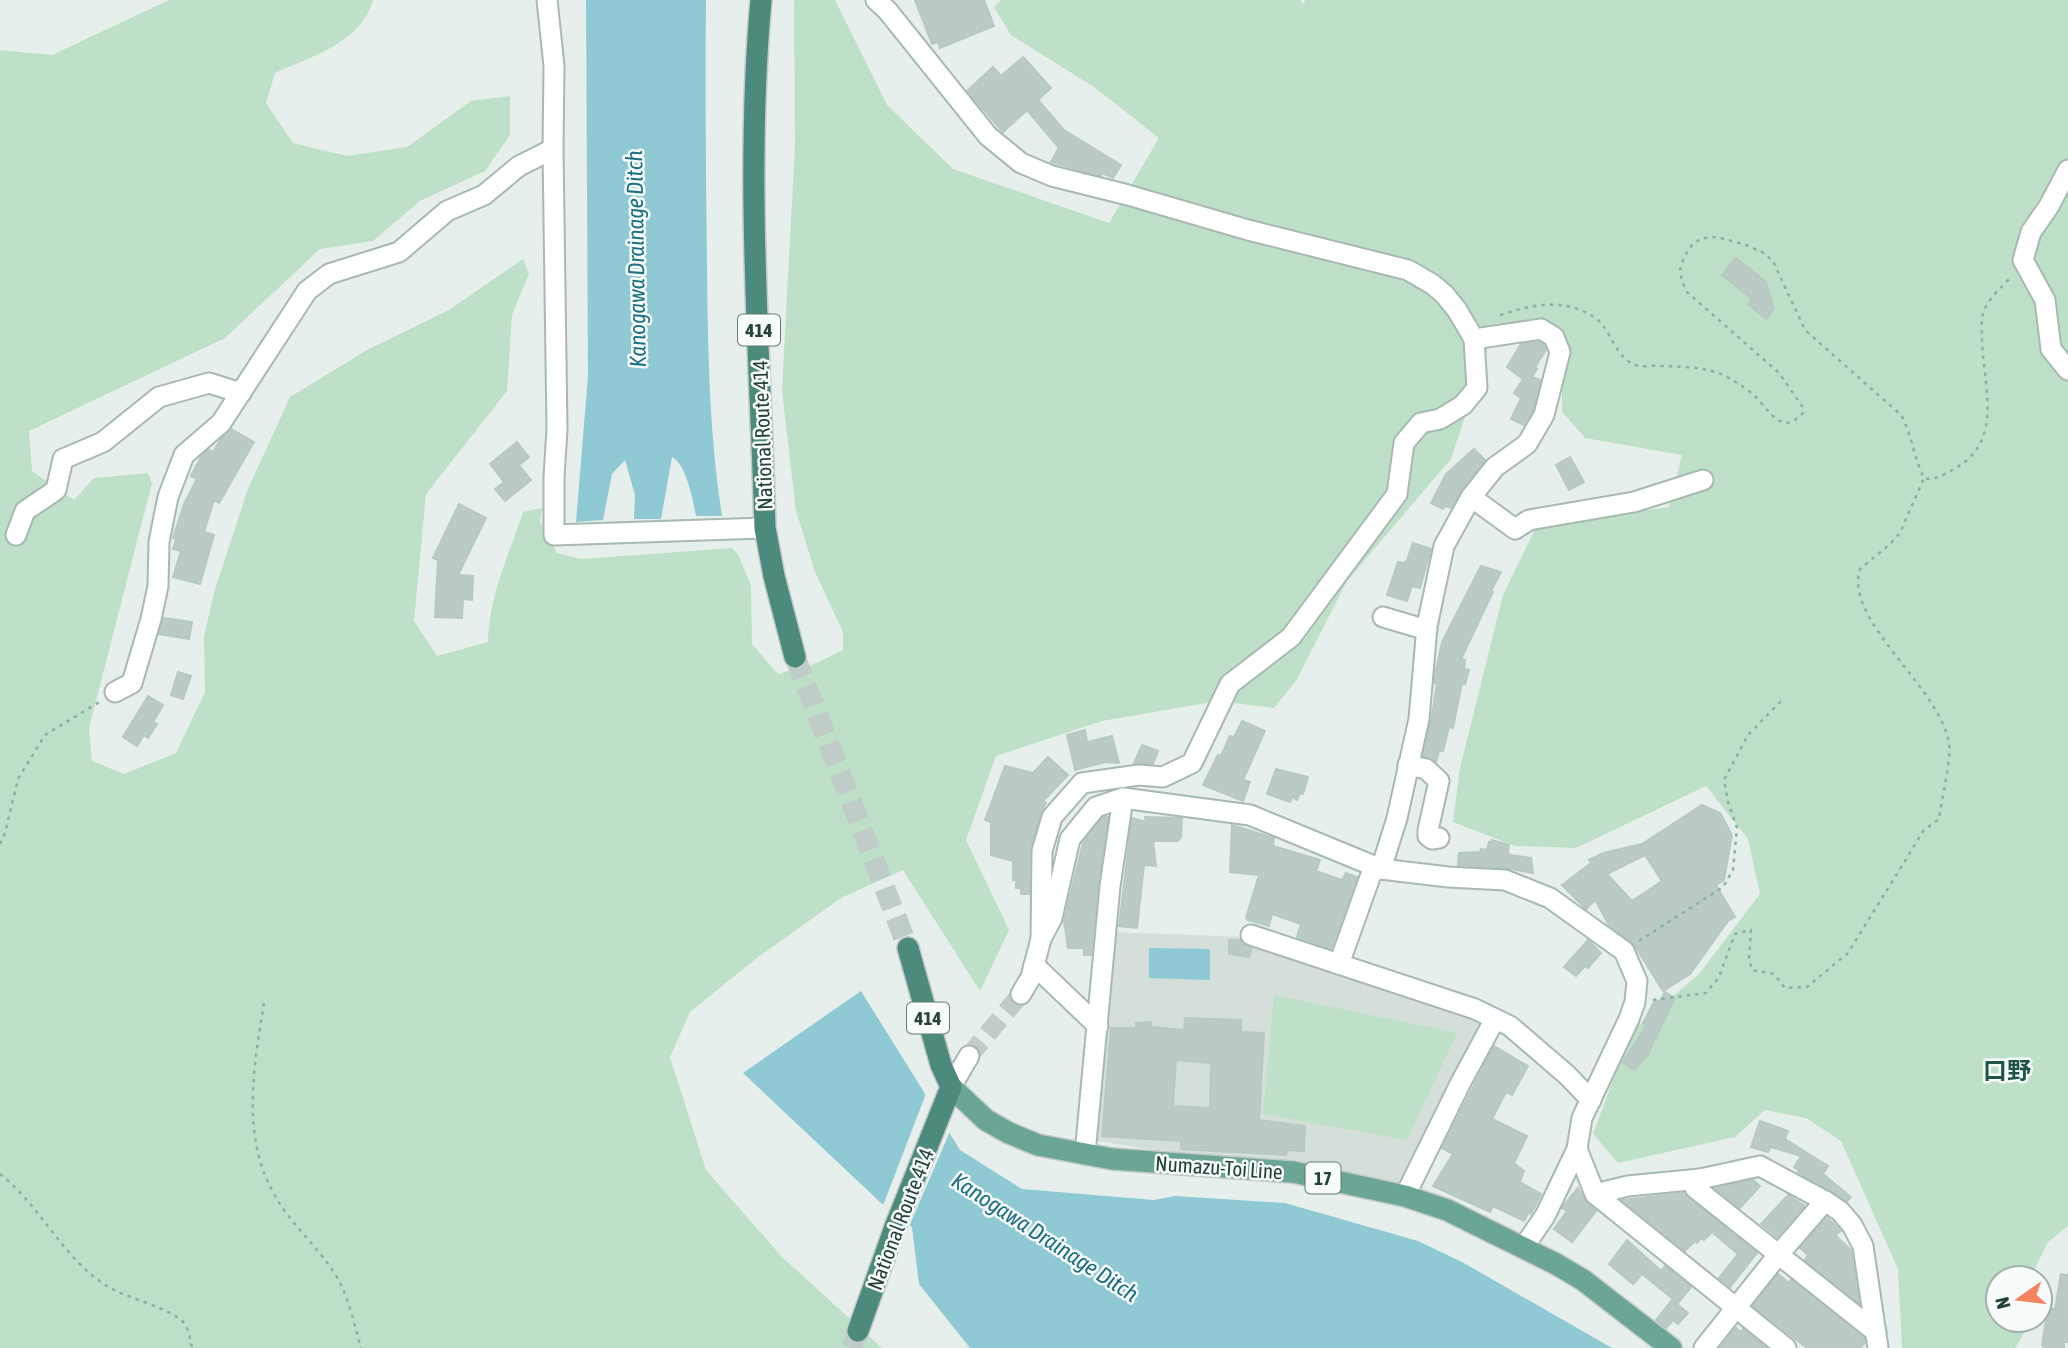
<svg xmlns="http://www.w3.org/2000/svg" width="2068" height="1348" viewBox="0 0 2068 1348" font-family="'Asap Condensed','Noto Sans JP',sans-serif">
  <rect width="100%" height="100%" fill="#e6efeb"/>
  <polygon fill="#d4dfda" points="1113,932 1245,937 1482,1022 1400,1183 1291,1161 1146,1149 1093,1140"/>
  <g fill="#bfe0c8">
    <path d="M169 0H373C361 43 312 56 275 73L266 103 293 143 347 156 407 147 471 101 510 96V135L485 171 420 201 373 241 320 249 225 338 29 431 32 471 74 500 94 478 148 473 152 483 89 728 92 761 124 774 176 753 205 692 204 636 215 589 248 489 290 397 367 350 449 310 523 259 529 274 512 315 507 391 426 494 414 621 437 656 488 642C490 591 508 559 523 512L542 508 540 522 557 553 582 559 732 548 739 556 751 586 752 644 778 674 817 663 843 650V632L815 572 796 511 782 391 795 145 794 0H835L887 105 953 169 1109 223 1159 138 1094 87 1011 35 994 7 1001 0H1300L1304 4 1305 0H2068V1226L2048 1242 2030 1278H1998V1320H2028L2027 1328 2015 1348H1902L1898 1269 1841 1141 1806 1118 1765 1110 1735 1137 1618 1163 1593 1134 1631 1032 1699 974 1760 894 1748 839 1706 786 1576 848 1515 846 1453 822 1460 768 1503 595 1537 525 1669 507 1682 455 1585 438 1562 412V330L1496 323 1451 459 1347 581 1296 681 1274 708 1218 701 1102 721 996 756 966 840 1009 930 980 991 903 870 841 898 758 957 690 1012 670 1057 706 1170 782 1257 882 1348H0V50L52 55Z"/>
    <polygon points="1274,995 1457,1033 1407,1140 1263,1114"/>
  </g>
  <g fill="#8ec9d4">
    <path d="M586 0H706C705 89 706 177 707 266 708 352 709 430 722 516H696C693 501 687 465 672 457L661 519H634L635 495 625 460 612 474 603 520 576 522 588 376Z"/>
    <polygon points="1149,948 1210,949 1210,980 1149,978"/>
    <polygon points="861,991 960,1150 1022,1189 1154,1200 1175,1196 1285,1203 1418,1241 1462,1262 1612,1348 970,1348 919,1284 912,1227 880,1202 743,1073"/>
  </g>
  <polygon fill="#e6efeb" points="927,1091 951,1129 908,1229 882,1208"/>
  <g fill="#bbcac4" stroke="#b8c9c2" stroke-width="2" fill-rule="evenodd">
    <polygon points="915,0 984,0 994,26 940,48 938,42 932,44"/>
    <polygon points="1023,57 1051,88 1038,100 1064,130 1121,165 1113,178 1102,173 1101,176 1051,162 1059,148 1027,110 1003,132 967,91 993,67 1001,76"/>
    <polygon points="1736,258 1766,282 1774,309 1766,319 1748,304 1752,299 1722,275"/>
    <polygon points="1538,342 1544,345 1546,350 1535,367 1537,369 1532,377 1540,380 1533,410 1524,425 1511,419 1521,398 1514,393 1523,379 1507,367 1521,344"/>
    <polygon points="231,429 254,442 219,503 214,500 204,532 214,535 200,584 173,577 181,551 173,549 176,539 173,538 184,504 197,479 191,476 202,455 209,450 213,452 220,440"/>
    <polygon points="517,442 529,457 519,465 531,480 505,501 495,489 504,482 490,464"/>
    <polygon points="1474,449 1485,460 1461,490 1451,508 1445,506 1443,509 1431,503 1446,474"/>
    <polygon points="1570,457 1584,482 1569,490 1556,465"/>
    <polygon points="459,504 486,518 458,575 473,576 472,600 463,599 462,618 435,617 438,560 433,558"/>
    <polygon points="1413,543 1431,549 1420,588 1412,586 1407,601 1387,595 1398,562 1404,563 1407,560"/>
    <polygon points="1481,566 1501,572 1491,591 1493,592 1461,659 1465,660 1464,669 1469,670 1465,684 1462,683 1453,728 1449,727 1443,751 1439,751 1436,762 1423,756 1431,721 1437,684 1434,683 1435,675 1442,642"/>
    <polygon points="164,618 192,622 189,639 159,634"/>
    <polygon points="178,672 191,676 183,699 171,695"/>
    <polygon points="148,696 163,705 153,722 157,724 148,738 144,735 137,746 123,737"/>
    <polygon points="1242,721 1265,731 1243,780 1250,782 1243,801 1203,785 1218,755 1221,756 1230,736 1234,737"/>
    <polygon points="1085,730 1087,742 1112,736 1119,763 1105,762 1075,770 1067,735"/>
    <polygon points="1142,745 1158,751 1153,764 1134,763"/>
    <polygon points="1048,757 1068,775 1043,801 1046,803 1040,814 1030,848 1029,894 1021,894 1021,888 1016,888 1016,880 1013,880 1013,861 991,855 991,822 985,820 1005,766 1033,773"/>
    <polygon points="1276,769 1308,777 1303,794 1300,793 1297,800 1292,797 1290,802 1267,794"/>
    <path d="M1702 805 1720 813 1732 835 1724 880 1716 885 1735 917 1728 921 1690 974 1663 991 1635 946 1609 925 1595 900 1586 909 1562 885 1591 863 1589 860 1603 853 1642 844ZM1645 855 1662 881 1632 901 1607 874Z"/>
    <polygon points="1103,817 1108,817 1098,884 1091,955 1084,955 1084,948 1068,948 1064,921 1083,843"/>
    <polygon points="1145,817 1182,818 1181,837 1178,841 1153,841 1156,866 1144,865 1137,928 1119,926 1132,818 1146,822"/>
    <polygon points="1232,825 1274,838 1273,846 1320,860 1316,871 1342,880 1346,873 1357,877 1331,949 1297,937 1301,924 1272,914 1269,926 1248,920 1246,918 1259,875 1230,872"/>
    <polygon points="1492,840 1509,845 1508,853 1511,855 1531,858 1533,873 1506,868 1458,865 1459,853 1480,852 1481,849 1487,850 1489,842 1491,843"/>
    <polygon points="1229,940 1240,940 1242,944 1252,948 1249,957 1229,954"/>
    <polygon points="1588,940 1601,953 1588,968 1585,966 1576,976 1564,967"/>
    <polygon points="1665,992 1675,998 1647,1056 1634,1070 1623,1062 1647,1025 1643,1023 1655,1000 1659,1002"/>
    <path d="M1185 1018 1241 1020V1032L1264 1033 1259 1120 1305 1126 1304 1151 1287 1150 1286 1155 1181 1149V1141L1102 1136 1111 1028H1136V1023L1151 1022V1027L1184 1030ZM1176 1060 1211 1063 1210 1108 1173 1106Z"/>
    <polygon points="1494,1046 1528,1066 1512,1095 1506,1092 1492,1119 1527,1136 1514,1163 1524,1171 1520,1182 1541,1194 1531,1214 1529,1212 1524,1221 1493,1206 1490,1212 1433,1186 1453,1154 1442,1148"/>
    <polygon points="1760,1121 1788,1131 1785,1139 1828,1166 1823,1174 1851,1197 1847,1201 1798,1172 1799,1171 1794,1167 1801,1156 1771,1147 1768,1152 1751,1147"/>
    <polygon points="1753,1180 1760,1186 1740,1208 1715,1188"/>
    <polygon points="1578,1188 1586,1202 1596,1211 1572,1242 1554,1229 1567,1211 1562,1208 1563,1206"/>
    <polygon points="1684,1193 1757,1253 1730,1287 1719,1278 1738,1254 1712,1232 1704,1240 1701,1238 1697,1243 1695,1241 1685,1251 1622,1200"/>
    <polygon points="1788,1195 1805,1206 1777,1237 1761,1224"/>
    <polygon points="1827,1217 1841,1231 1835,1235 1851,1250 1859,1303 1805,1260 1808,1255 1800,1248"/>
    <polygon points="1627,1240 1661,1271 1665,1266 1691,1287 1678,1303 1642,1274 1633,1284 1609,1264"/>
    <polygon points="1778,1274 1789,1283 1791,1280 1864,1338 1865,1343 1860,1348 1807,1348 1753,1306"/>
    <polygon points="2061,1274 2068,1275 2067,1342 2064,1342 2064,1347 2044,1348 2042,1345 2048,1308 2055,1309"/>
    <polygon points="1672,1300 1688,1313 1678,1324 1673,1320 1666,1328 1656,1320"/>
    <polygon points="1736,1328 1741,1332 1743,1329 1766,1348 1720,1348"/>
  </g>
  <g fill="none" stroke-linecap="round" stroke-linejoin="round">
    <polyline stroke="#bfccc8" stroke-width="19" stroke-dasharray="19 10" stroke-linecap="butt" points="969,1056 1021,994"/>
    <g stroke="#bfccc8" stroke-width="21" stroke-dasharray="21 10" stroke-linecap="butt">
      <polyline points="795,657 908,948"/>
      <polyline points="852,1348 858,1331"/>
    </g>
    <defs>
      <g id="minor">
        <polyline points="547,0 554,66 553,149 557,429 554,477 554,535 765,528"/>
        <polyline points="876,0 887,10 988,136 1021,163 1052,176 1128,195 1248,230 1408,270 1432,284 1444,294 1457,310 1474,339 1477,388 1463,405 1440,419 1421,423 1404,443 1397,494 1291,637 1230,684 1192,763 1163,777 1139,775 1082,783 1052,817 1042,851 1041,939"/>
        <polyline points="2068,170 2049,206 2031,232 2023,260 2045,300 2051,349 2068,370"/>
        <polyline points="1471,497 1515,529 1529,520 1634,502 1703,480"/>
        <polyline points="16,535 25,511 56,490 63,459 103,442 159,397 209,383 241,393"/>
        <polyline points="1383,617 1427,630"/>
        <polyline points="115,692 132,683 151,619 158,586 159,542 168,497 184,455 221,423 307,291 329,274 399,252 447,211 484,195 519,166 553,149"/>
        <polyline points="1408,765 1426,769 1439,781 1428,830 1428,836 1432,839 1439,838"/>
        <polyline points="1381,869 1397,818 1419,719 1427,626 1444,546 1471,497 1495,467 1527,444 1544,415 1560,352 1554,337 1541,329 1474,339"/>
        <polyline points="1251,935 1475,1009 1510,1026 1567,1075 1591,1100"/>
        <polyline points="1339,964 1374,866"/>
        <polyline points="1034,965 1098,1026"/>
        <polyline points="1021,994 1031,977 1041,939 1052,918 1070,839 1096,807 1123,798 1250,815 1381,869 1448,877 1505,880 1550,898 1624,951 1637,981 1635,1002 1629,1019 1582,1118 1577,1149 1545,1216 1523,1248"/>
        <polyline points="951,1087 969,1056"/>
        <polyline points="1577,1149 1595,1194 1786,1348"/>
        <polyline points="1085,1154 1110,886 1123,798"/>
        <polyline points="1700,1179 1695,1188 1876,1332"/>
        <polyline points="1595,1194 1628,1186 1700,1179 1760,1166 1825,1201 1840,1211 1852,1225 1863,1246 1878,1348"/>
        <polyline points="1405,1196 1461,1082 1495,1019"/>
        <polyline points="1704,1348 1778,1255 1825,1201"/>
      </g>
      <polyline id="primary" points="951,1087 986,1120 1009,1133 1038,1145 1112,1159 1293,1172 1405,1196 1447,1210 1556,1264 1583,1280 1671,1348"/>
      <g id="trunk">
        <path d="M761 0C745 175 760 353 765 528L774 576 795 657"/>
        <polyline points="858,1331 895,1227 951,1087 941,1065 908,948"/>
      </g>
    </defs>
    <use href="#minor" stroke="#a8b8b2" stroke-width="23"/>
    <use href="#primary" stroke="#c2cac8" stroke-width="24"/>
    <use href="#trunk" stroke="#c2cac8" stroke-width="24"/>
    <g stroke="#86b3a5" stroke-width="2.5" stroke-dasharray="3.5 5" stroke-linecap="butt">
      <path d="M1500 315C1529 306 1554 299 1583 311 1591 315 1599 319 1604 327 1614 341 1620 362 1639 366 1645 367 1653 365 1660 366 1688 367 1713 366 1737 383 1744 387 1752 393 1758 399 1772 415 1783 435 1803 413L1802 406 1779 373 1687 292 1682 282 1680 270 1684 257 1692 245 1702 238 1717 237 1746 245 1762 252 1773 261 1805 330 1901 415C1912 435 1914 458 1924 478 1935 481 1945 474 1954 469 2006 441 1982 383 1982 336 1982 329 1981 321 1983 314 1987 299 2002 287 2012 276"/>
      <polyline points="0,844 5,833 18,779 45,735 101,701"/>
      <polyline points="1639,941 1723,887 1733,870 1737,828 1728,802 1724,780 1748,735 1782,700"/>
      <path d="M1653 1000 1706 993 1719 977 1735 934 1751 930 1749 959 1752 970 1774 974 1785 988 1807 987 1848 953 1924 830 1939 819C1941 802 1952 757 1949 743 1940 687 1843 620 1860 569L1889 545 1900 533 1924 478"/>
      <path d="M264 1003C254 1065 241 1134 273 1192 288 1221 313 1242 331 1268 348 1291 353 1321 361 1348"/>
      <path d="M0 1174C41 1206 62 1258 107 1286 125 1298 172 1308 184 1323 189 1330 190 1339 192 1348"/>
    </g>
    <use href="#minor" stroke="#fff" stroke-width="19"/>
    <use href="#primary" stroke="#6aa596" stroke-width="21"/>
    <use href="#trunk" stroke="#4c8a7c" stroke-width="21"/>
  </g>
  <g text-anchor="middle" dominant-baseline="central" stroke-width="5" stroke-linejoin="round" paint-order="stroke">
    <g fill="#f7fbf9" stroke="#637a73" stroke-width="2">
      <rect x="738" y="314.5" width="42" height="31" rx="5"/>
      <rect x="907" y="1002.5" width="42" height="31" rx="5"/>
      <rect x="1305.5" y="1162.5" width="35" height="31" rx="5"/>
    </g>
    <g font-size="19" font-weight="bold" fill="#24423a">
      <text x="759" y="330">414</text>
      <text x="928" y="1018">414</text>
      <text x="1323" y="1178">17</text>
    </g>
    <g font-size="21" fill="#24423a" stroke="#f7fbf9">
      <text transform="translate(762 435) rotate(-92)">National Route 414</text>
      <text transform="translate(1219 1167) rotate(4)">Numazu-Toi Line</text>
      <text transform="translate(900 1219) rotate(-69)">National Route 414</text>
    </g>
    <g font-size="23" font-style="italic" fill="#1c6f80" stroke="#f7fbf9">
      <text transform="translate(636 259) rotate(-91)">Kanogawa Drainage Ditch</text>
      <text transform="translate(1045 1237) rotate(33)">Kanogawa Drainage Ditch</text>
    </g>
    <g font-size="24" font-weight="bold" fill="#1f5548" stroke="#f7fbf9">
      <text x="2007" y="1070">口野</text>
    </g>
  </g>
  <g transform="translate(2019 1299) rotate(256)"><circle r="33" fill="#f7fbf9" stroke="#a3b1ad" stroke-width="2"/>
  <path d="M0-5L12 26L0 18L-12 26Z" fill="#f4845f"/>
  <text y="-10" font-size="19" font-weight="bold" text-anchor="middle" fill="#24423a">N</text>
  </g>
</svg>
